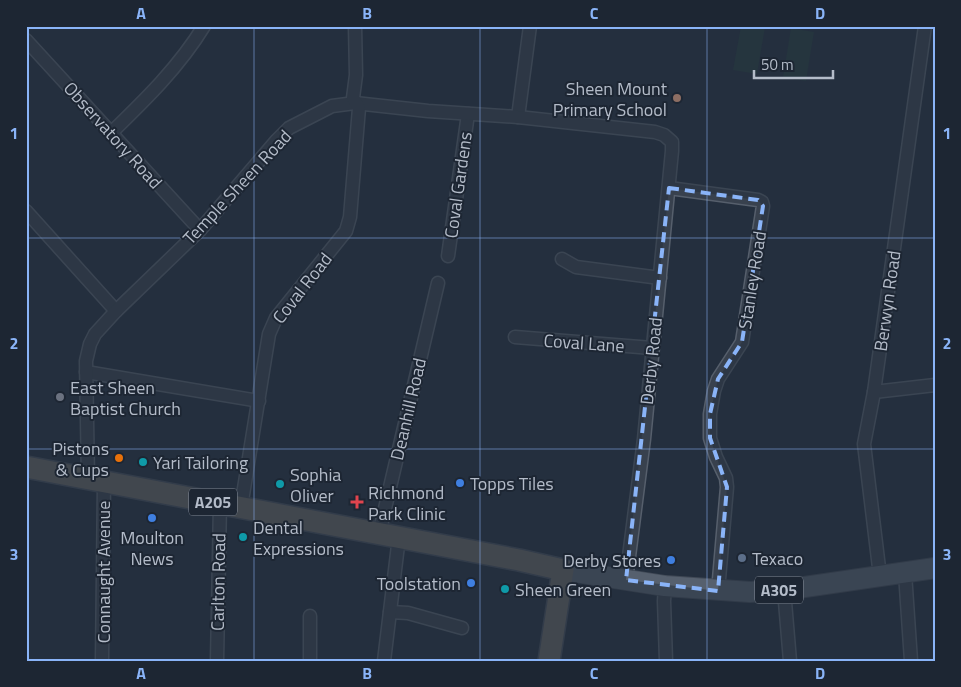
<svg xmlns="http://www.w3.org/2000/svg" width="961" height="687" viewBox="0 0 961 687" font-family="'Titillium Web',sans-serif">
  <rect width="100%" height="100%" fill="#242f3e"/>
  <g fill="#263c3f">
    <polygon points="741,26 765,27 757,74 733,70"/>
    <polygon points="791,28 814,32 806,81 783,77"/>
  </g>
  <g fill="none" stroke-linecap="round" stroke-linejoin="round">
    <defs>
      <g id="minor">
        <polyline points="26,40 200,230"/>
        <polyline points="518,117 530,26"/>
        <path d="M111 133C145 100 179 67 204 26"/>
        <polyline points="669,188 758,200 762,202 763,206 742,342 718,379 714,391 710,414 710,438 716,457 726,478 727,487 718,591"/>
        <polyline points="26,211 116,311"/>
        <polyline points="448,256 468,114"/>
        <polyline points="562,259 576,267 660,278"/>
        <polyline points="515,337 652,348"/>
        <polyline points="86,372 259,401"/>
        <polyline points="874,392 935,385"/>
        <polyline points="88,479 86,361 90,344 95,334 116,311 200,230 277,140 289,128 332,106 355,103 428,111 518,117 655,132 664,135 672,142 672,151 644,439 626,580"/>
        <polyline points="241,507 269,334 276,318 346,231 350,217 359,108 353,98 356,75 355,26"/>
        <polyline points="379,534 438,283"/>
        <polyline points="905,573 911,661"/>
        <polyline points="880,576 864,444 874,392 925,26"/>
        <polyline points="665,586 664,601 666,661"/>
        <polyline points="784,590 790,661"/>
        <polyline points="390,612 408,613 462,628"/>
        <polyline points="102,661 104,483"/>
        <polyline points="217,661 220,503"/>
        <polyline points="310,661 310,616"/>
        <polyline points="384,661 399,537"/>
      </g>
      <polyline id="primary" points="563,570 665,586 750,592 784,590 935,568"/>
      <polyline id="trunk" points="26,467 519,560 563,570 549,661"/>
    </defs>
    <use href="#minor" stroke="#565f6c" stroke-width="15"/>
    <use href="#primary" stroke="#414a57" stroke-width="22"/>
    <use href="#trunk" stroke="#434c59" stroke-width="24"/>
    <use href="#minor" stroke="#38414e" stroke-width="12"/>
    <use href="#primary" stroke="#56606e" stroke-width="20"/>
    <use href="#trunk" stroke="#656462" stroke-width="21"/>
  </g>
  <path d="M0 0H961V687H0ZM669 188 758 200 763 206 742 342 718 379 710 414V438L727 487 718 591 626 580Z" fill="#242f3e" fill-opacity=".55" fill-rule="evenodd"/>
  <path fill="none" stroke="#8ab4f8" stroke-width="4" stroke-dasharray="10 6" stroke-linejoin="round" d="M669 188 758 200 763 206 742 342 718 379 710 414V438L727 487 718 591 626 580Z"/>
  <path fill="none" stroke="#8ab4f8" stroke-width="1" stroke-opacity="0.55" d="M254 26V661M480 26V661M707 26V661M26 238H935M26 449H935"/>
  <circle fill="#8d6e63" stroke="#1d2633" stroke-width="2" cx="677" cy="98" r="5"/>
  <circle fill="#6b7280" stroke="#1d2633" stroke-width="2" cx="60" cy="397" r="5"/>
  <circle fill="#e8710a" stroke="#1d2633" stroke-width="2" cx="119" cy="458" r="5"/>
  <g fill="#0f9aa8" stroke="#1d2633" stroke-width="2">
    <circle cx="143" cy="462" r="5"/>
    <circle cx="280" cy="484" r="5"/>
    <circle cx="243" cy="537" r="5"/>
    <circle cx="505" cy="589" r="5"/>
  </g>
  <g fill="#3f7fe0" stroke="#1d2633" stroke-width="2">
    <circle cx="460" cy="483" r="5"/>
    <circle cx="152" cy="518" r="5"/>
    <circle cx="671" cy="560" r="5"/>
    <circle cx="471" cy="583" r="5"/>
  </g>
  <path fill="#e0444e" stroke="#1d2633" stroke-width="2" d="M354.5 494.5h5v5h5v5h-5v5h-5v-5h-5v-5h5z"/>
  <circle fill="#5c6f8a" stroke="#1d2633" stroke-width="2" cx="742" cy="558" r="5"/>
  <g text-anchor="middle" dominant-baseline="central" stroke-width="4" stroke-linejoin="round" paint-order="stroke">
    <g fill="#1d2633" stroke="#878f9c" stroke-width="1">
      <rect x="189" y="488.5" width="48" height="27" rx="4"/>
      <rect x="755" y="576.5" width="48" height="27" rx="4"/>
    </g>
    <g font-size="16" font-weight="bold" fill="#b4bcc9">
      <text x="213" y="502">A205</text>
      <text x="779" y="590">A305</text>
    </g>
    <g font-size="18" fill="#b4bcc9" stroke="#1d2633" text-anchor="start">
      <text x="667" y="88" text-anchor="end">Sheen Mount<tspan x="667" dy="21">Primary School</tspan></text>
      <text x="70" y="387">East Sheen<tspan x="70" dy="21">Baptist Church</tspan></text>
      <text x="109" y="448" text-anchor="end">Pistons<tspan x="109" dy="21">&amp; Cups</tspan></text>
      <text x="153" y="462">Yari Tailoring</text>
      <text x="290" y="474">Sophia<tspan x="290" dy="21">Oliver</tspan></text>
      <text x="470" y="483">Topps Tiles</text>
      <text x="368" y="492">Richmond<tspan x="368" dy="21">Park Clinic</tspan></text>
      <text x="253" y="527">Dental<tspan x="253" dy="21">Expressions</tspan></text>
      <text x="152" y="537" text-anchor="middle">Moulton<tspan x="152" dy="21">News</tspan></text>
      <text x="752" y="558">Texaco</text>
      <text x="661" y="560" text-anchor="end">Derby Stores</text>
      <text x="461" y="583" text-anchor="end">Toolstation</text>
      <text x="515" y="589">Sheen Green</text>
    </g>
    <g font-size="18" fill="#b4bcc9" stroke="#1d2633">
      <text transform="translate(113 135) rotate(48)">Observatory Road</text>
      <text transform="translate(458 185) rotate(-82)">Coval Gardens</text>
      <text transform="translate(237 187) rotate(-47)">Temple Sheen Road</text>
      <text transform="translate(752 280) rotate(-81)">Stanley Road</text>
      <text transform="translate(302 288) rotate(-52)">Coval Road</text>
      <text transform="translate(887 301) rotate(-82)">Berwyn Road</text>
      <text transform="translate(584 343) rotate(4)">Coval Lane</text>
      <text transform="translate(651 361) rotate(-84)">Derby Road</text>
      <text transform="translate(408 409) rotate(-77)">Deanhill Road</text>
      <text transform="translate(103 572) rotate(-90)">Connaught Avenue</text>
      <text transform="translate(218 582) rotate(-89)">Carlton Road</text>
    </g>
  </g>
  <rect width="961" height="687" fill="none" stroke="#1d2633" stroke-width="55"/>
  <path d="M754 70v8h79v-8" fill="none" stroke="#b4bcc9" stroke-width="2.5"/>
  <text x="761" y="70" font-size="15" fill="#b4bcc9" stroke="#1d2633" stroke-width="4" paint-order="stroke">50 m</text>
  <rect x="28" y="28" width="906" height="632" fill="none" stroke="#8ab4f8" stroke-width="2"/>
  <g font-size="16" text-anchor="middle" font-weight="bold" fill="#8ab4f8">
    <text x="141" y="19">A</text>
    <text x="367" y="19">B</text>
    <text x="594" y="19">C</text>
    <text x="820" y="19">D</text>
    <text x="14" y="139">1</text>
    <text x="947" y="139">1</text>
    <text x="14" y="349">2</text>
    <text x="947" y="349">2</text>
    <text x="14" y="560">3</text>
    <text x="947" y="560">3</text>
    <text x="141" y="679">A</text>
    <text x="367" y="679">B</text>
    <text x="594" y="679">C</text>
    <text x="820" y="679">D</text>
  </g>
</svg>
